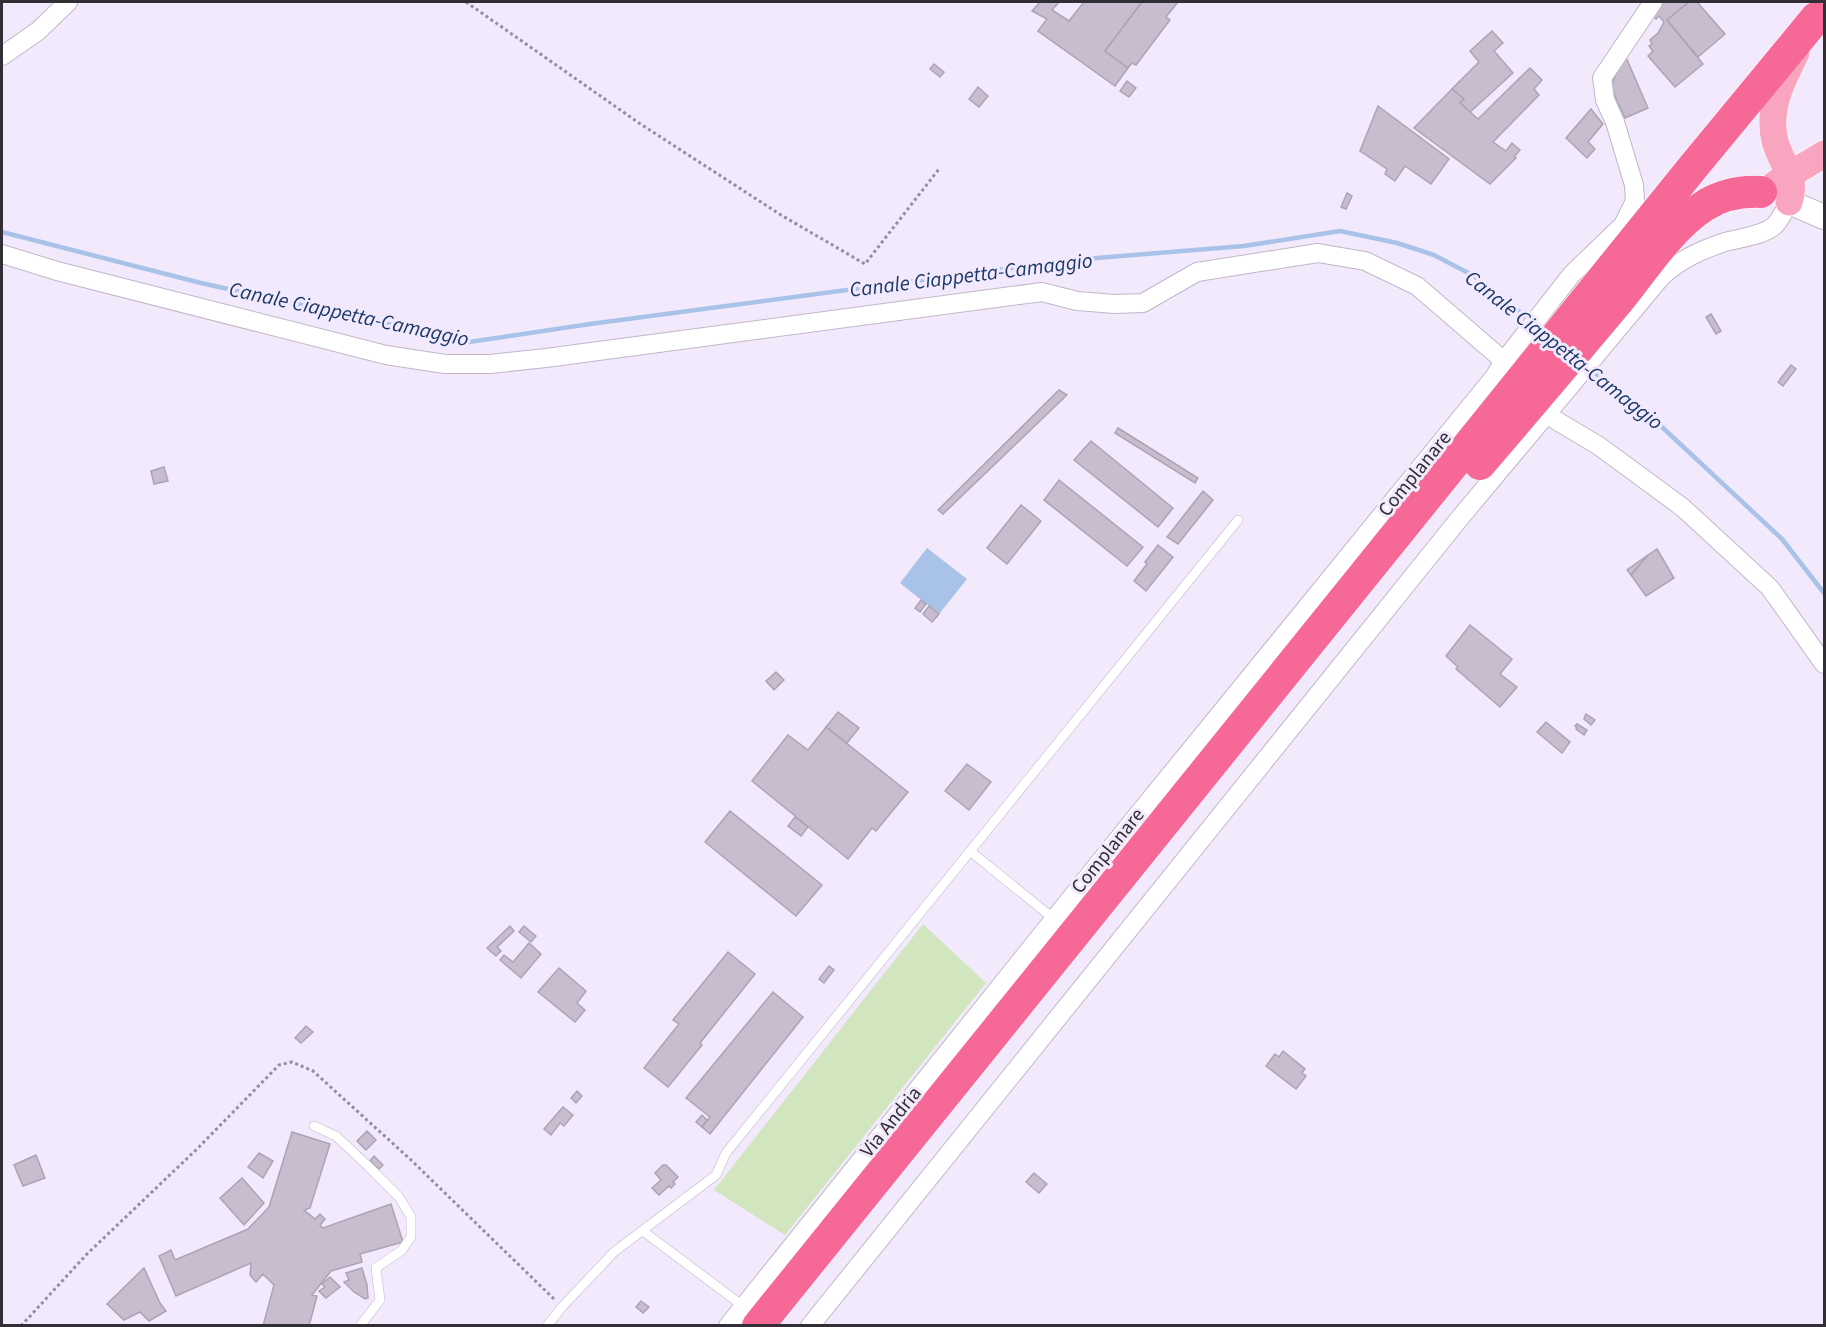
<svg xmlns="http://www.w3.org/2000/svg" width="1826" height="1327" viewBox="0 0 1826 1327" font-family="'Source Sans 3',sans-serif">
  <rect width="100%" height="100%" fill="#f3e9fc"/>
  <polygon fill="#d1e6be" points="923,924 986,983 785,1235 714,1190"/>
  <polygon fill="#a8c2e8" points="927,548 967,579 939,614 900,583"/>
  <g fill="none" stroke-linecap="round" stroke-linejoin="round">
    <g stroke="#a8c2e8" stroke-width="4.5">
      <polyline points="2,232 201,283 469,342 590,324 1072,260 1244,246 1340,231 1397,243 1434,255 1474,276 1530,320"/>
      <polyline points="1590,369 1662,427 1782,539 1824,593"/>
    </g>
  </g>
  <g fill="#c7bdcf" stroke="#aca3b5" stroke-width="1.5">
    <polygon points="1040,2 1059,2 1052,10 1069,21 1084,2 1142,2 1105,51 1128,68 1115,86 1038,31 1047,19 1032,11"/>
    <polygon points="1142,2 1178,2 1166,17 1170,20 1136,65 1132,63 1128,68 1105,51"/>
    <polygon points="1661,2 1689,2 1667,20 1703,64 1675,87 1648,56 1653,51 1649,46 1652,44 1650,40 1658,33 1664,22 1659,16 1656,19 1652,15"/>
    <polygon points="1689,2 1697,2 1725,34 1698,57 1667,20"/>
    <polygon points="1492,31 1503,43 1494,51 1513,73 1470,112 1460,103 1464,99 1452,89 1479,62 1470,51"/>
    <polygon points="1625,55 1648,108 1625,118 1611,87 1621,60"/>
    <polygon points="934,64 944,72 940,77 930,69"/>
    <polygon points="1530,68 1542,80 1534,89 1539,95 1493,142 1506,151 1512,143 1520,150 1514,157 1516,158 1490,184 1414,128 1452,89 1464,99 1460,103 1478,119"/>
    <polygon points="1127,81 1136,88 1129,97 1120,91"/>
    <polygon points="978,87 988,96 979,107 969,99"/>
    <polygon points="1378,106 1449,159 1431,184 1405,166 1395,181 1385,174 1387,169 1360,151"/>
    <polygon points="1591,109 1603,124 1588,142 1595,149 1587,158 1566,138"/>
    <polygon points="1347,193 1352,196 1346,209 1341,207"/>
    <polygon points="1711,314 1721,331 1716,334 1706,317"/>
    <polygon points="1791,365 1796,369 1783,386 1778,382"/>
    <polygon points="1059,390 1067,395 943,514 938,510"/>
    <polygon points="1118,428 1198,478 1195,483 1115,433"/>
    <polygon points="1091,441 1173,508 1158,527 1074,460"/>
    <polygon points="164,467 168,481 154,484 151,471"/>
    <polygon points="1059,480 1143,547 1127,566 1044,500"/>
    <polygon points="1203,491 1213,500 1178,544 1167,537"/>
    <polygon points="1021,505 1041,521 1007,564 987,548"/>
    <polygon points="1158,545 1173,557 1146,591 1134,581 1147,564 1145,562"/>
    <polygon points="1657,549 1674,578 1646,596 1631,575 1648,555"/>
    <polygon points="1648,555 1634,571 1631,575 1627,570"/>
    <polygon points="921,600 926,604 920,612 915,608"/>
    <polygon points="929,606 939,614 932,622 923,614"/>
    <polygon points="1470,625 1512,659 1500,674 1517,687 1500,707 1456,669 1458,667 1446,656"/>
    <polygon points="776,672 784,680 774,690 766,681"/>
    <polygon points="838,712 859,728 847,743 826,727"/>
    <polygon points="1586,714 1595,720 1591,725 1584,719"/>
    <polygon points="1546,722 1570,742 1562,753 1537,732"/>
    <polygon points="1577,724 1587,730 1584,735 1576,729 1577,728 1575,726"/>
    <polygon points="826,727 908,792 876,831 872,828 848,859 752,781 788,735 808,750"/>
    <polygon points="967,764 991,782 969,810 945,791"/>
    <polygon points="730,811 822,885 796,916 705,842"/>
    <polygon points="795,817 808,827 801,836 788,826"/>
    <polygon points="510,926 514,931 497,947 501,951 496,956 487,948"/>
    <polygon points="524,926 536,936 531,942 519,932"/>
    <polygon points="529,943 541,954 521,978 500,960 504,955 513,962"/>
    <polygon points="728,952 755,974 700,1043 702,1045 668,1087 644,1068 679,1024 673,1020"/>
    <polygon points="829,966 834,970 824,983 819,979"/>
    <polygon points="559,968 586,991 577,1003 585,1010 575,1022 538,992"/>
    <polygon points="773,992 803,1017 710,1134 702,1127 710,1117 686,1098"/>
    <polygon points="306,1026 313,1032 301,1043 295,1038"/>
    <polygon points="1283,1051 1305,1069 1302,1073 1306,1076 1296,1089 1266,1066 1275,1054 1279,1057"/>
    <polygon points="577,1091 582,1096 576,1103 571,1098"/>
    <polygon points="563,1107 573,1115 564,1126 560,1123 551,1135 544,1129"/>
    <polygon points="702,1115 707,1120 702,1127 696,1122"/>
    <polygon points="367,1131 376,1140 366,1150 357,1141"/>
    <polygon points="292,1132 330,1144 310,1208 304,1210 315,1219 320,1214 325,1219 320,1225 323,1228 391,1204 403,1242 360,1254 362,1262 331,1271 312,1295 317,1296 309,1326 263,1326 274,1285 263,1274 256,1282 250,1275 251,1263 176,1296 159,1256 171,1250 175,1260 248,1229 269,1207"/>
    <polygon points="259,1153 273,1161 263,1178 248,1167"/>
    <polygon points="36,1155 45,1178 23,1186 14,1165"/>
    <polygon points="374,1156 383,1165 379,1169 370,1161"/>
    <polygon points="663,1165 666,1165 678,1177 673,1182 675,1184 671,1188 669,1186 659,1195 652,1188 661,1180 655,1173"/>
    <polygon points="1034,1173 1047,1184 1039,1193 1026,1182"/>
    <polygon points="242,1178 264,1203 244,1225 220,1198"/>
    <polygon points="144,1268 160,1303 166,1311 149,1321 140,1312 124,1320 107,1304"/>
    <polygon points="362,1268 367,1285 368,1298 365,1299 354,1292 344,1282 349,1280 346,1273"/>
    <polygon points="330,1277 340,1287 326,1298 319,1291 325,1287 322,1284"/>
    <polygon points="641,1301 649,1307 643,1313 636,1307"/>
  </g>
  <g fill="none" stroke-linecap="round" stroke-linejoin="round">
    <defs>
      <g id="lane">
        <polyline points="970,851 1054,919"/>
        <polyline points="314,1126 336,1136 369,1167 399,1197 411,1217 411,1237 402,1250 376,1268 380,1300 360,1326"/>
        <polyline points="643,1231 743,1306"/>
        <polyline points="547,1326 562,1307 614,1252 716,1175 726,1153 1238,520"/>
      </g>
      <g id="street">
        <polyline points="2,56 38,31 68,2"/>
        <polyline points="2,254 57,271 386,355 445,364 490,364 546,358 1042,292 1077,301 1115,304 1143,303 1197,272 1318,253 1365,261 1417,286 1504,361"/>
        <polyline points="1547,415 1599,446 1682,507 1770,588 1824,664"/>
        <polyline points="728,1326 1136,817 1495,376 1504,361 1572,274 1623,225 1635,201 1634,185 1615,122 1605,100 1602,78 1653,2"/>
        <path d="M810 1326 1459 519 1662 276C1681 259 1701 250 1725 242 1739 238 1762 236 1774 226 1780 221 1785 209 1789 202"/>
      </g>
      <polyline id="secondary" points="1789,202 1824,217"/>
      <g id="primary">
        <polyline points="1775,184 1824,154"/>
        <path d="M1789 202C1798 176 1781 165 1775 141 1767 109 1782 81 1796 53"/>
      </g>
      <g id="highway">
        <path d="M1480 464C1527 409 1573 355 1619 300 1644 269 1671 227 1704 206 1721 195 1741 191 1761 192"/>
        <polyline points="758,1326 1693,167 1816,18"/>
      </g>
    </defs>
    <use href="#lane" stroke="#c0b7c8" stroke-width="10"/>
    <use href="#street" stroke="#c0b7c8" stroke-width="20"/>
    <use href="#secondary" stroke="#c0b7c8" stroke-width="26"/>
    <use href="#primary" stroke="#fff" stroke-width="28"/>
    <use href="#highway" stroke="#fff" stroke-width="33"/>
    <g stroke="#958e9b" stroke-width="3" stroke-dasharray="3 3" stroke-linecap="butt">
      <polyline points="466,2 639,123 781,215 865,264 939,169"/>
      <polyline points="21,1326 86,1255 198,1148 279,1065 292,1062 313,1071 411,1160 554,1299"/>
    </g>
    <use href="#lane" stroke="#fff" stroke-width="9"/>
    <use href="#street" stroke="#fff" stroke-width="18"/>
    <use href="#secondary" stroke="#fff" stroke-width="24"/>
    <use href="#primary" stroke="#faa5c0" stroke-width="27"/>
    <use href="#highway" stroke="#f66996" stroke-width="32"/>
  </g>
  <g text-anchor="middle" dominant-baseline="central" stroke-width="6" stroke-linejoin="round" paint-order="stroke">
    <g font-size="20" fill="#312e35" stroke="#f3e9fc">
      <text transform="translate(1415 474) rotate(-51)">Complanare</text>
      <text transform="translate(1108 851) rotate(-51)">Complanare</text>
      <text transform="translate(891 1122) rotate(-51)">Via Andria</text>
    </g>
    <g font-size="21" font-style="italic" fill="#1a3a69" stroke="#f3e9fc">
      <text transform="translate(971 275) rotate(-7)">Canale Ciappetta-Camaggio</text>
      <text transform="translate(349 314) rotate(12)">Canale Ciappetta-Camaggio</text>
      <text transform="translate(1564 350) rotate(38)">Canale Ciappetta-Camaggio</text>
    </g>
  </g>
  <rect width="1826" height="1327" fill="none" stroke="#312e35" stroke-width="6"/>
</svg>
